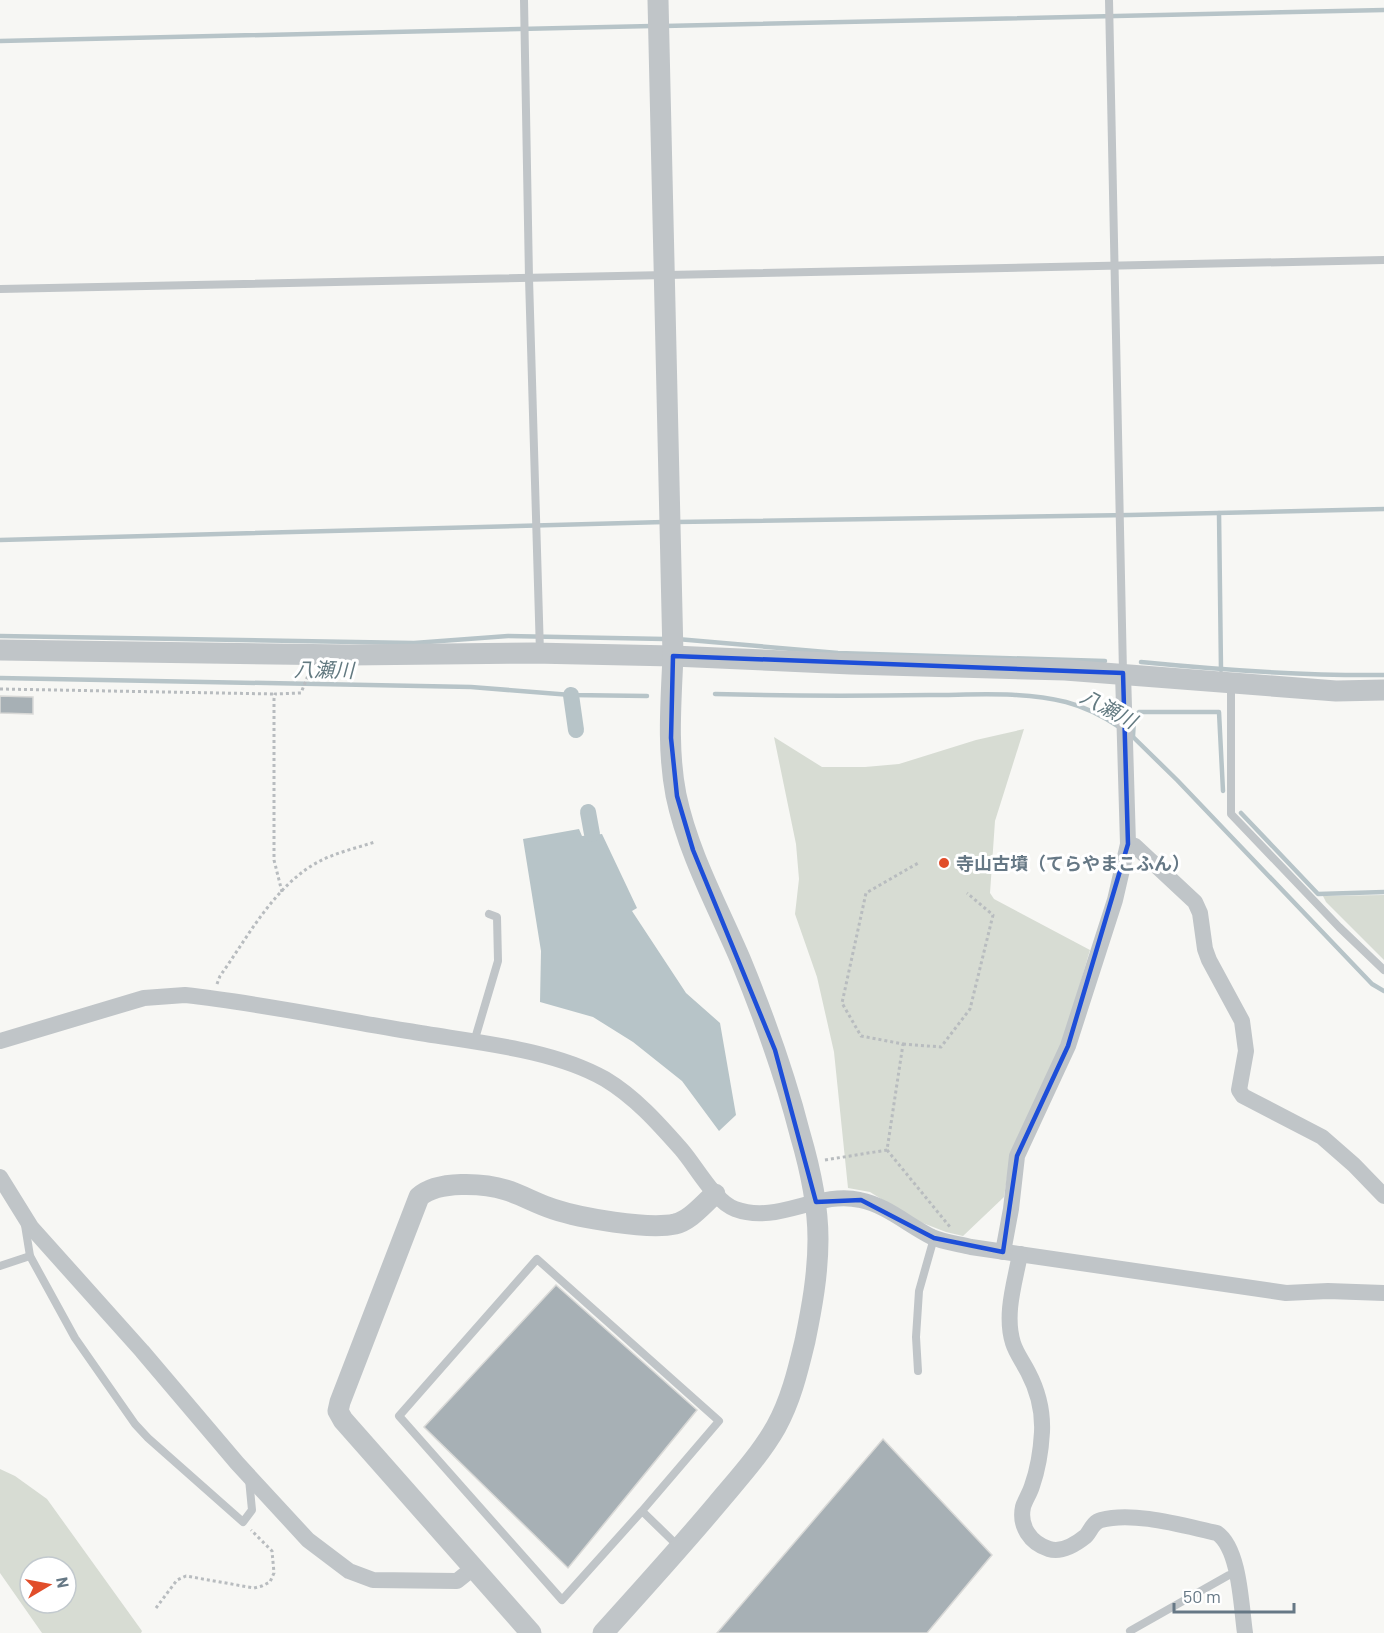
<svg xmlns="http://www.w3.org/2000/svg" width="1384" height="1633" viewBox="0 0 1384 1633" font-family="Barlow,'Noto Sans JP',sans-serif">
  <rect width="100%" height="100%" fill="#f7f7f4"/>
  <g fill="#d7dcd3" fill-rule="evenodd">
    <polygon points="1024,729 995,821 990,893 994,899 1090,950 1063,1042 1010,1158 1004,1197 963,1236 946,1232 915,1220 870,1192 848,1188 834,1052 817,977 795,914 799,879 796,844 774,737 822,767 865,767 899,764 976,740"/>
    <polygon points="1384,895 1384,960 1326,902 1323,896"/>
    <path d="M0 1469 15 1476 47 1499 142 1631 141 1633H42L0 1573ZM30 1567H66V1603H30Z"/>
  </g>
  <polygon fill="#b7c4c8" points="579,829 582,836 602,834 637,908 632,911 686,993 720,1023 736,1115 719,1131 682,1081 633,1042 593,1017 540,1002 541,951 523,839"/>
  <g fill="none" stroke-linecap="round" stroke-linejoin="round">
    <g stroke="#b7c4c8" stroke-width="4.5">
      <polyline points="664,26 1384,10"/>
      <polyline points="0,41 652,26"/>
      <polyline points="1219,513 1221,670"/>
      <polyline points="676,522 1130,515 1384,509"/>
      <polyline points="0,540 664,522"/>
      <polyline points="0,636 414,643 508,636 665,639"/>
      <polyline points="677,639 838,653 1105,661"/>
      <path d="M1141 662C1222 670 1302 676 1384 675"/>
      <polyline points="0,678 471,687 571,695 647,696"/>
      <path d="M715 694C786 696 858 696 929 695 974 695 1022 691 1066 702 1085 707 1103 716 1119 727"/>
      <polyline points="1129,733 1177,780 1372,984 1384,991"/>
      <polyline points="1133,736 1134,719 1139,712 1219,712 1223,791"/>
      <polyline points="1241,813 1318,894 1384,892"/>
    </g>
    <g stroke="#b7c4c8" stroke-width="16">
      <polyline points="571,695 576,730"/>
      <polyline points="588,812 592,834"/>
    </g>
  </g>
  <g fill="#a7b0b5" stroke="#d9d9d7" stroke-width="1.5">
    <polygon points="0,696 33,697 33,714 0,713"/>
    <polygon points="556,1285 697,1410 568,1568 424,1427"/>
    <polygon points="883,1439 992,1555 927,1633 717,1633"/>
  </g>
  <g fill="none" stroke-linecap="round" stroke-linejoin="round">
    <g stroke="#b8bcbf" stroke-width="3" stroke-dasharray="3 3" stroke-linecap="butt">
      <polyline points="0,689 275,694"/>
      <polyline points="282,892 274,860 274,699 275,694 301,693 309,673"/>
      <path d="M217 984 220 976C248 937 274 886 318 862 335 853 356 848 375 842"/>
      <polyline points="903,1044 941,1047 970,1009 993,915 967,893"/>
      <polyline points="887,1150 950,1227"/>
      <polyline points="825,1160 887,1150 903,1044 861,1036 842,1003 866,893 920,862"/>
      <polyline points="156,1608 177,1580 186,1576 254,1588 262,1586 270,1582 274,1573 272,1551 251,1530"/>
    </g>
    <g stroke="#c0c5c8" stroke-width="8">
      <polyline points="524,0 529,278 540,653"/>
      <polyline points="1109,0 1123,673"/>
      <polyline points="0,289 1384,260"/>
      <polyline points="1231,684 1231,814 1339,927 1384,970"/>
      <polyline points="474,1042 498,961 497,917 489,914"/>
      <polyline points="25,1225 30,1256 75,1338 135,1424 148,1438 243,1522 252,1510 249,1479"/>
      <polyline points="0,1266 30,1256"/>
      <polyline points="918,1371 916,1337 919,1291 934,1238"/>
      <polyline points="642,1511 562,1600 399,1416 537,1259 719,1421 642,1511 680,1548"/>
      <polyline points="1130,1631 1229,1575 1236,1573"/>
    </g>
    <g stroke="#c0c5c8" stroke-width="16">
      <polyline points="1128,844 1135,846 1195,902 1200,913 1205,949 1209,960 1242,1021 1246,1051 1239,1090 1243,1096 1322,1137 1354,1165 1384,1196"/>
      <path d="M0 1041 144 998 185 995C259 1003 334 1019 408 1031 470 1042 551 1048 605 1079 635 1097 658 1123 681 1149 696 1166 714 1201 735 1209 778 1225 818 1190 860 1200 886 1205 908 1225 932 1237 943 1242 959 1244 971 1247L1286 1293 1328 1291 1384 1293"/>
      <polyline points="0,1177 31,1227 142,1351 237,1463 308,1540 349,1571 373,1580 457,1581 472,1569"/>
      <polyline points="1003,1252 1011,1209 1017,1156 1068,1046 1115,900 1128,844 1123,673"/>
      <path d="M1020 1254C1015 1282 1004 1314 1013 1343 1016 1353 1023 1362 1028 1372 1038 1391 1043 1410 1042 1432 1041 1450 1038 1469 1032 1486 1030 1493 1025 1500 1023 1507 1019 1526 1030 1543 1049 1549 1061 1553 1076 1544 1086 1536 1091 1530 1093 1522 1101 1520 1134 1511 1184 1526 1217 1533 1240 1549 1241 1606 1245 1633"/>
    </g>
    <g stroke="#c0c5c8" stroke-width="21">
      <polyline points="0,650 349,655 533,653 673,656 851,664 1065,670 1336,691 1384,690"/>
      <path d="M531 1633 343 1420 338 1411 340 1402 419 1197C437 1180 484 1183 506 1190 522 1195 537 1204 553 1209 580 1218 648 1230 675 1224 691 1220 703 1204 715 1194"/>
      <path d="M603 1633C642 1590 680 1548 717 1504 737 1480 760 1455 776 1427 791 1400 798 1370 805 1341 812 1307 818 1274 818 1239 818 1203 810 1168 800 1134 785 1075 764 1017 741 961 718 907 688 853 676 795 667 749 671 702 673 656L658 0"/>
    </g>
  </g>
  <path fill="none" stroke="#1d4ed8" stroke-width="4.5" stroke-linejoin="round" d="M673 656 1123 673 1128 844 1068 1046 1017 1156 1003 1252 934 1238 861 1200 816 1202 775 1050 693 850 677 796 671 738Z"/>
  <circle fill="#e14d2a" stroke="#fff" stroke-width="2" cx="944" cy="863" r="6"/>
  <g text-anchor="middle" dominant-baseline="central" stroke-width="6" stroke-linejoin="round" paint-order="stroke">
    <g font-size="18" font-weight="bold" fill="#667885" stroke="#fff" text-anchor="start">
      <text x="956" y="863">寺山古墳（てらやまこふん）</text>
    </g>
    <g font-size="20" font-style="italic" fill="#637a81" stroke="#fff">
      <text transform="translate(324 669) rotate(1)">八瀬川</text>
      <text transform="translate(1109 708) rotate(28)">八瀬川</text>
    </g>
  </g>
  <g transform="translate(48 1585) rotate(80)"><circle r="28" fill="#ffffff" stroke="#c2c9ce" stroke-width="1.5"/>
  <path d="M0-4.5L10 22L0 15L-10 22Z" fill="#e14d2a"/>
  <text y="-9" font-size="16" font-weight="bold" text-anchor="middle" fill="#667885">N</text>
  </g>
  <path d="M1174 1603v9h120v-9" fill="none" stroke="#667885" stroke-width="3"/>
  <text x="1183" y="1603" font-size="18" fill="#667885" stroke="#ffffff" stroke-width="4.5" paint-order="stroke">50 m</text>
</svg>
